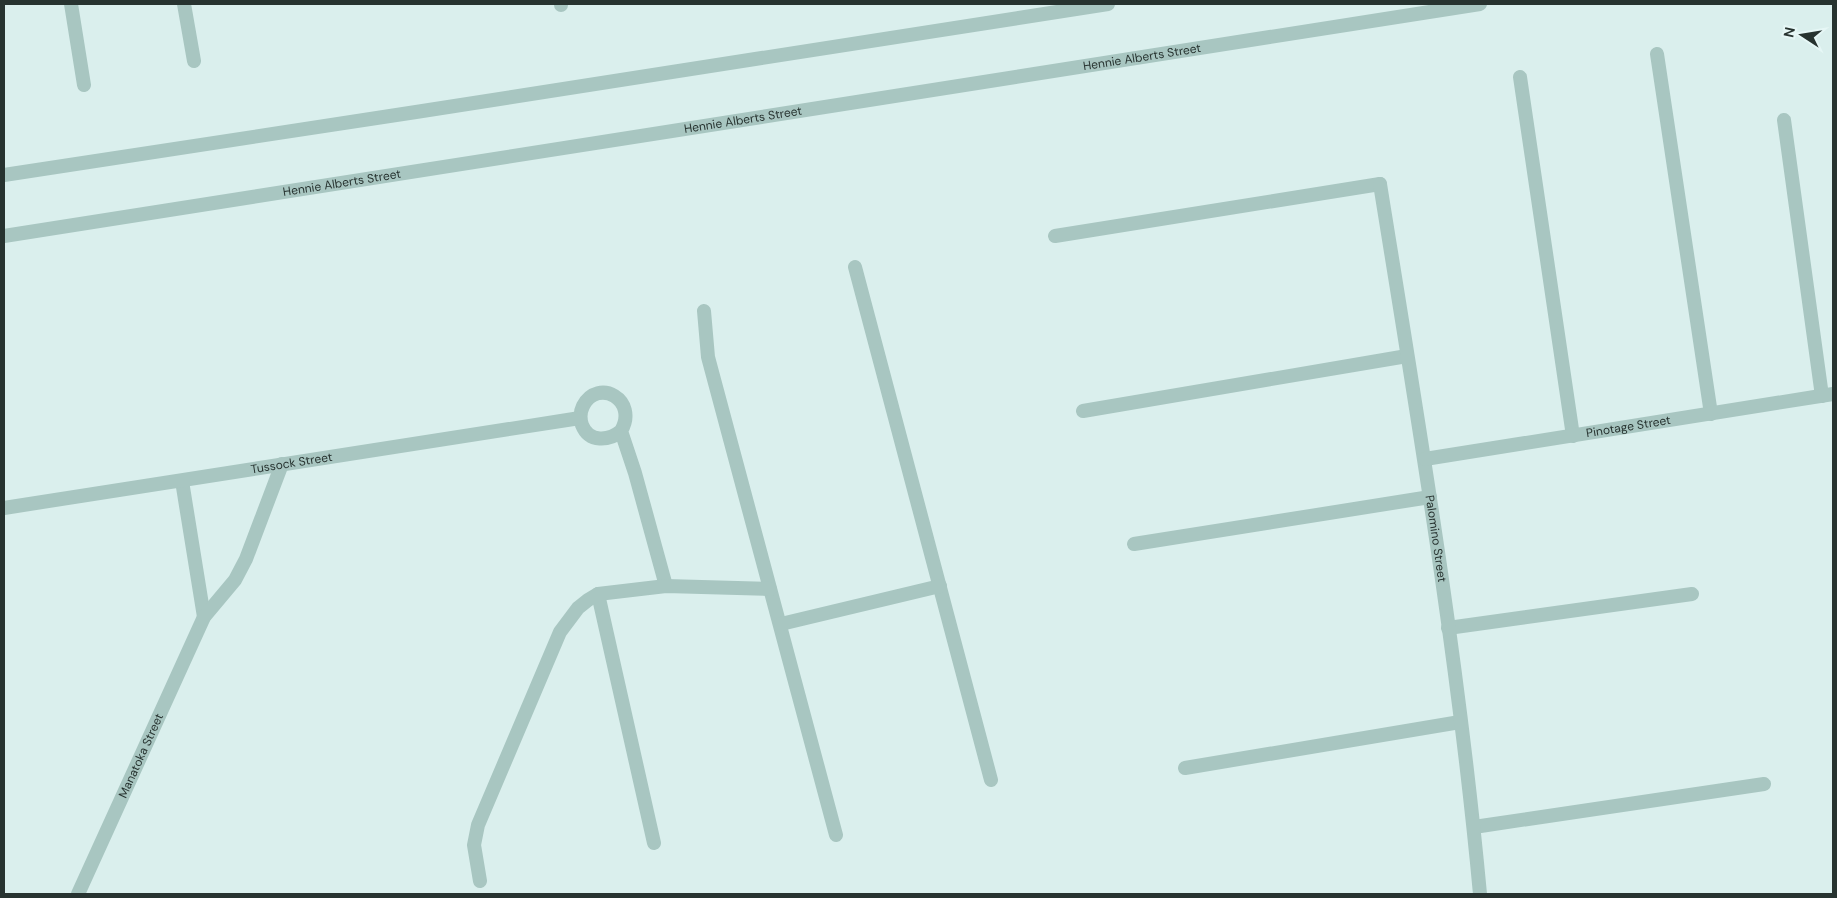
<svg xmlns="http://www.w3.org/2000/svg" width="1837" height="898" viewBox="0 0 1837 898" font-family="'DM Sans',sans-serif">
  <rect width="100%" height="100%" fill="#daefed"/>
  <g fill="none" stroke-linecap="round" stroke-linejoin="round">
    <g stroke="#a8c6c1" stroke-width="14">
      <polyline points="1657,54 1711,414"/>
      <polyline points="1520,77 1573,436"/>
      <polyline points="1784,120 1822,396"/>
      <polyline points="1055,236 1380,184"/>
      <polyline points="1083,411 1407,356"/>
      <polyline points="1134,544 1430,497"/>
      <polyline points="1448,628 1692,594"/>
      <polyline points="1185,768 1460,722"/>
      <polyline points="1474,827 1764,784"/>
    </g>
    <g stroke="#a8c6c1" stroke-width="14">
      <polyline points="71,4 84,85"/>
      <polyline points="184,4 194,61"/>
      <polyline points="561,4 561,5"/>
      <path id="s1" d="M1380 184C1418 420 1458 656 1480 894"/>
      <polyline points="855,267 991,780"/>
      <polyline points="704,311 708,357 836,835"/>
      <path d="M621 431C609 441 589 443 582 425 580 419 580 412 583 406 598 377 639 400 621 431L635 473 666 586"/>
      <path id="s2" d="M1425 459 1833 394"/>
      <polyline points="182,481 204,617"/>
      <path id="s3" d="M4 508 580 418"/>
      <polyline points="598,594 654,843"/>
      <polyline points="781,624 940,586"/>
      <polyline points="480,881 474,845 478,825 560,632 578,608 588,600 598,594 666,586 770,589"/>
      <path id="s4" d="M78 894 204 617 235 580 246 559 282 464"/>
    </g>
    <g stroke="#a8c6c1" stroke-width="14">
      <polyline points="4,175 416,112 1108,4"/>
      <path id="s5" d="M4 236 1480 4"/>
    </g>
  </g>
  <g text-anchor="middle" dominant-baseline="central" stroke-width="4" stroke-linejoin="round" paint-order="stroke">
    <g font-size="12" fill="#273330" stroke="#e6f7f6">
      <text stroke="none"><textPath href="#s5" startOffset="1152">Hennie Alberts Street</textPath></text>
      <text stroke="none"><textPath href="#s5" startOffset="748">Hennie Alberts Street</textPath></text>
      <text stroke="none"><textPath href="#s5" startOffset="342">Hennie Alberts Street</textPath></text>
      <text stroke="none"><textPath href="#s2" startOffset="206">Pinotage Street</textPath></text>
      <text stroke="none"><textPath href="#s3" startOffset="291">Tussock Street</textPath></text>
      <text stroke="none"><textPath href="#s1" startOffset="359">Palomino Street</textPath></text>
      <text stroke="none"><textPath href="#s4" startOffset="152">Manatoka Street</textPath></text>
    </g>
  </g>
  <rect width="1837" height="898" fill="none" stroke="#273330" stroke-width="10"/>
  <g transform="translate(1802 35) rotate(282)" stroke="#e6f7f6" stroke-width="4" paint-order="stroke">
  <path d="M0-4L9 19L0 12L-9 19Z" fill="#273330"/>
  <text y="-8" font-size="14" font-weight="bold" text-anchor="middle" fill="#273330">N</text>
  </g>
</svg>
